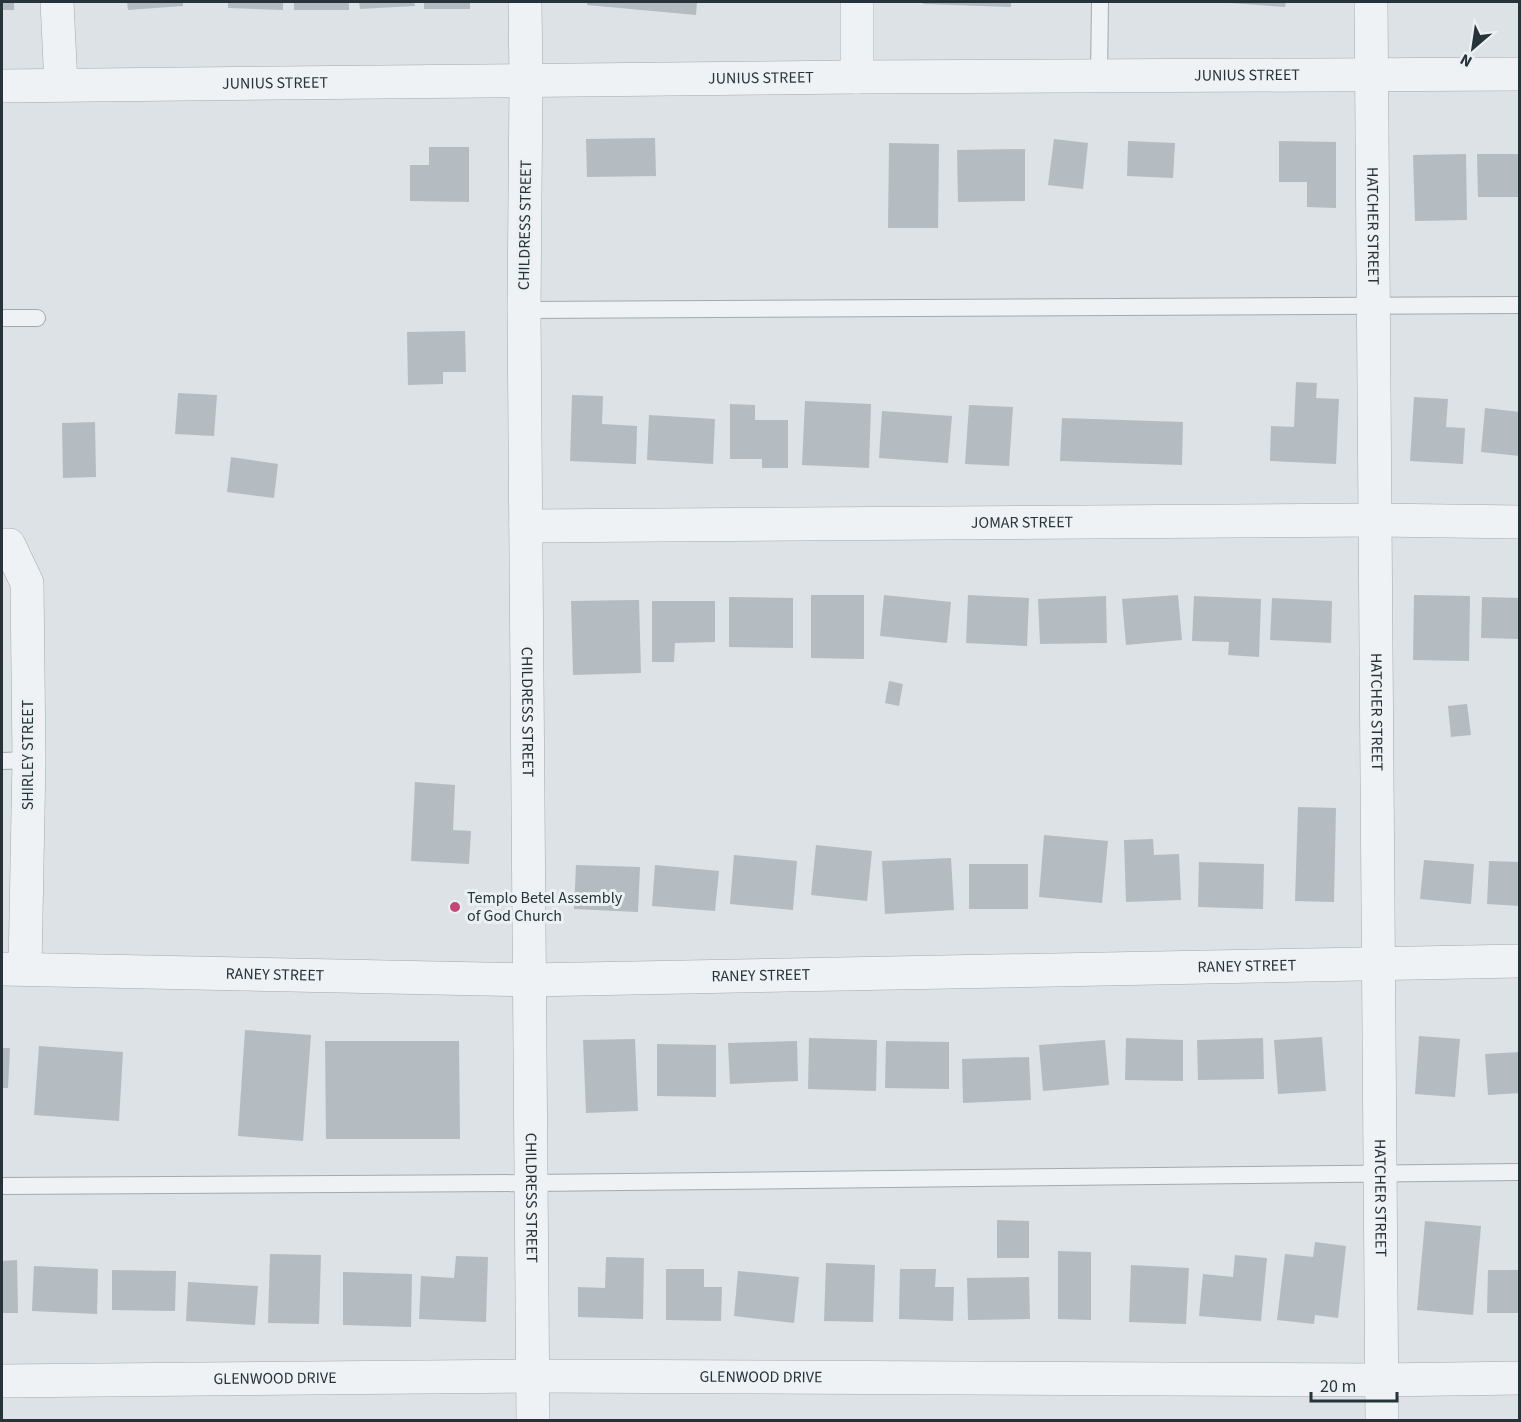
<svg xmlns="http://www.w3.org/2000/svg" width="1521" height="1422" viewBox="0 0 1521 1422" font-family="'Source Sans 3',sans-serif">
  <rect width="100%" height="100%" fill="#dce2e5"/>
  <g fill="#b4bcc2">
    <rect x="2" y="2" width="12" height="8"/>
    <polygon points="127,2 183,2 183,6 128,10"/>
    <polygon points="228,2 283,2 283,10 228,8"/>
    <rect x="294" y="2" width="55" height="8"/>
    <polygon points="359,2 414,2 415,6 360,9"/>
    <rect x="424" y="2" width="46" height="7"/>
    <polygon points="587,2 697,2 696,15 587,5"/>
    <polygon points="923,2 1011,2 1011,7 923,4"/>
    <polygon points="1230,2 1286,2 1285,7 1230,3"/>
    <polygon points="655,138 656,176 587,177 586,139"/>
    <polygon points="1054,139 1088,143 1083,189 1048,185"/>
    <polygon points="1128,141 1175,143 1173,178 1127,176"/>
    <polygon points="1279,141 1336,142 1336,208 1307,207 1307,182 1279,182"/>
    <polygon points="889,143 939,144 938,228 888,228"/>
    <polygon points="429,147 469,147 469,202 410,201 410,165 429,165"/>
    <polygon points="1025,149 1025,201 958,202 957,150"/>
    <polygon points="1466,154 1467,220 1415,221 1413,155"/>
    <polygon points="1477,154 1520,154 1520,197 1478,197"/>
    <polygon points="465,331 466,372 443,372 443,384 408,385 407,332"/>
    <polygon points="1296,382 1317,383 1316,398 1339,399 1336,464 1270,461 1271,426 1294,427"/>
    <polygon points="178,393 217,395 214,436 175,434"/>
    <polygon points="572,395 603,396 602,424 637,426 636,464 570,461"/>
    <polygon points="1414,397 1448,399 1446,427 1465,428 1463,464 1410,461"/>
    <polygon points="805,401 871,404 869,468 802,465"/>
    <polygon points="730,404 755,405 755,420 788,420 788,468 762,468 762,459 730,459"/>
    <polygon points="969,405 1013,407 1009,466 965,464"/>
    <polygon points="1485,408 1520,412 1520,456 1481,452"/>
    <polygon points="882,411 952,416 948,463 879,458"/>
    <polygon points="649,415 715,419 713,464 647,460"/>
    <polygon points="1062,418 1183,422 1182,465 1060,461"/>
    <polygon points="95,422 96,477 63,478 62,423"/>
    <polygon points="231,457 278,464 274,498 227,492"/>
    <polygon points="811,595 864,595 864,659 811,658"/>
    <polygon points="884,595 951,602 947,643 880,636"/>
    <polygon points="968,595 1029,598 1027,646 966,643"/>
    <polygon points="1178,595 1182,640 1126,645 1122,599"/>
    <polygon points="1414,595 1470,596 1469,661 1413,660"/>
    <polygon points="1106,596 1107,643 1040,644 1038,599"/>
    <polygon points="1194,596 1261,599 1259,657 1228,655 1229,642 1192,641"/>
    <polygon points="729,597 793,598 793,648 729,647"/>
    <polygon points="1482,597 1520,598 1520,639 1481,638"/>
    <polygon points="1272,598 1332,601 1331,643 1270,640"/>
    <polygon points="639,600 641,673 573,675 571,601"/>
    <polygon points="652,601 715,601 715,642 675,643 674,662 652,662"/>
    <polygon points="889,681 903,684 899,706 885,703"/>
    <polygon points="1467,704 1471,735 1451,737 1448,706"/>
    <polygon points="415,782 455,785 453,830 471,831 469,864 411,861"/>
    <polygon points="1298,807 1336,808 1334,902 1295,901"/>
    <polygon points="1044,835 1108,841 1102,903 1039,897"/>
    <polygon points="1153,839 1154,855 1179,854 1181,900 1126,902 1124,840"/>
    <polygon points="816,845 872,851 867,901 811,895"/>
    <polygon points="734,855 797,861 793,910 730,904"/>
    <polygon points="951,858 954,910 885,914 882,861"/>
    <polygon points="1424,860 1474,864 1471,904 1420,899"/>
    <polygon points="1489,861 1520,862 1520,906 1487,904"/>
    <polygon points="1199,862 1264,864 1263,909 1198,907"/>
    <rect x="969" y="864" width="59" height="45"/>
    <polygon points="576,865 640,867 638,912 574,909"/>
    <polygon points="655,865 719,871 715,911 652,906"/>
    <polygon points="245,1030 311,1035 303,1141 238,1136"/>
    <polygon points="1419,1036 1460,1039 1455,1097 1415,1094"/>
    <polygon points="1322,1037 1326,1091 1278,1094 1274,1040"/>
    <polygon points="809,1038 877,1040 876,1091 808,1089"/>
    <polygon points="1126,1038 1183,1040 1183,1081 1125,1080"/>
    <polygon points="1263,1038 1264,1079 1198,1080 1197,1040"/>
    <polygon points="635,1039 638,1111 586,1113 583,1040"/>
    <polygon points="1105,1040 1109,1085 1043,1091 1039,1045"/>
    <polygon points="325,1041 459,1041 460,1139 326,1139"/>
    <polygon points="797,1041 798,1081 730,1084 728,1043"/>
    <polygon points="886,1041 949,1042 949,1089 885,1088"/>
    <polygon points="657,1044 716,1045 716,1097 657,1096"/>
    <polygon points="39,1046 123,1052 119,1121 34,1115"/>
    <polygon points="2,1048 10,1048 8,1088 2,1088"/>
    <polygon points="1520,1052 1520,1093 1488,1095 1485,1054"/>
    <polygon points="1029,1057 1031,1100 963,1103 962,1059"/>
    <polygon points="997,1220 1029,1221 1029,1258 997,1258"/>
    <polygon points="1425,1221 1481,1226 1473,1315 1417,1310"/>
    <polygon points="1315,1242 1346,1246 1338,1318 1315,1315 1314,1324 1277,1320 1285,1254 1313,1257"/>
    <polygon points="1058,1251 1091,1252 1091,1320 1058,1319"/>
    <polygon points="270,1254 321,1255 319,1324 268,1323"/>
    <polygon points="1235,1255 1267,1258 1261,1321 1199,1316 1203,1274 1233,1277"/>
    <polygon points="456,1256 488,1257 486,1322 419,1319 421,1276 454,1278"/>
    <polygon points="606,1257 644,1258 643,1319 578,1317 578,1287 605,1288"/>
    <polygon points="17,1260 18,1313 2,1313 2,1261"/>
    <polygon points="826,1263 875,1265 873,1322 824,1321"/>
    <polygon points="1131,1265 1189,1268 1186,1324 1129,1322"/>
    <polygon points="34,1266 98,1269 97,1314 32,1311"/>
    <polygon points="666,1269 704,1269 704,1287 722,1287 721,1321 666,1320"/>
    <polygon points="900,1269 936,1269 935,1287 954,1287 953,1321 899,1319"/>
    <polygon points="112,1270 176,1271 175,1311 112,1310"/>
    <polygon points="1488,1270 1520,1270 1520,1313 1487,1313"/>
    <polygon points="738,1271 799,1277 794,1323 734,1316"/>
    <polygon points="343,1272 412,1274 411,1327 343,1325"/>
    <polygon points="1029,1277 1030,1319 968,1320 967,1278"/>
    <polygon points="188,1282 258,1286 255,1325 186,1321"/>
  </g>
  <g fill="none" stroke-linecap="round" stroke-linejoin="round">
    <defs>
      <g id="service">
        <polyline points="1099,76 1100,2"/>
        <polyline points="524,310 1520,305"/>
        <polyline points="2,318 37,318"/>
        <polyline points="2,761 29,760"/>
        <polyline points="2,1186 531,1183 1520,1172"/>
      </g>
      <g id="minor">
        <polyline points="57,2 61,85"/>
        <path id="s1" d="M525 2 526 81 524 310 533 1420"/>
        <path id="s2" d="M1371 2 1382 1420"/>
        <polyline points="857,77 857,2"/>
        <path id="s3" d="M526 526 1376 520 1520 522"/>
        <polyline points="2,545 9,545 27,583 29,760 25,969"/>
        <path id="s4" d="M2 969 529 980 1520 961"/>
        <path id="s5" d="M2 1381 532 1376 1381 1380 1520 1378"/>
      </g>
      <g id="tertiary">
        <path id="s6" d="M2 86 857 77 1520 74"/>
      </g>
    </defs>
    <use href="#service" stroke="#a2aaaf" stroke-width="18"/>
    <use href="#minor" stroke="#a2aaaf" stroke-width="34"/>
    <use href="#tertiary" stroke="#a2aaaf" stroke-width="34"/>
    <use href="#service" stroke="#eff2f4" stroke-width="16"/>
    <use href="#minor" stroke="#eff2f4" stroke-width="33"/>
    <use href="#tertiary" stroke="#eff2f4" stroke-width="33"/>
  </g>
  <circle fill="#c44877" stroke="#ebf1f3" stroke-width="2" cx="455" cy="907" r="6"/>
  <g text-anchor="middle" dominant-baseline="central" stroke-width="6" stroke-linejoin="round" paint-order="stroke">
    <g font-size="16" fill="#27333b" stroke="#ebf1f3">
      <text stroke="none"><textPath href="#s6" startOffset="1245">JUNIUS STREET</textPath></text>
      <text stroke="none"><textPath href="#s6" startOffset="759">JUNIUS STREET</textPath></text>
      <text stroke="none"><textPath href="#s6" startOffset="273">JUNIUS STREET</textPath></text>
      <text transform="translate(525 225) rotate(-89)">CHILDRESS STREET</text>
      <text stroke="none"><textPath href="#s2" startOffset="224">HATCHER STREET</textPath></text>
      <text stroke="none"><textPath href="#s3" startOffset="496">JOMAR STREET</textPath></text>
      <text stroke="none"><textPath href="#s1" startOffset="710">CHILDRESS STREET</textPath></text>
      <text stroke="none"><textPath href="#s2" startOffset="710">HATCHER STREET</textPath></text>
      <text transform="translate(28 755) rotate(-90)">SHIRLEY STREET</text>
      <text stroke="none"><textPath href="#s4" startOffset="1245">RANEY STREET</textPath></text>
      <text stroke="none"><textPath href="#s4" startOffset="273">RANEY STREET</textPath></text>
      <text stroke="none"><textPath href="#s4" startOffset="759">RANEY STREET</textPath></text>
      <text stroke="none"><textPath href="#s1" startOffset="1196">CHILDRESS STREET</textPath></text>
      <text stroke="none"><textPath href="#s2" startOffset="1196">HATCHER STREET</textPath></text>
      <text stroke="none"><textPath href="#s5" startOffset="759">GLENWOOD DRIVE</textPath></text>
      <text stroke="none"><textPath href="#s5" startOffset="273">GLENWOOD DRIVE</textPath></text>
    </g>
    <g font-size="16" fill="#27333b" stroke="#ebf1f3" text-anchor="start">
      <text x="467" y="898">Templo Betel Assembly<tspan x="467" dy="18">of God Church</tspan></text>
    </g>
  </g>
  <rect width="1521" height="1422" fill="none" stroke="#27333b" stroke-width="6"/>
  <g transform="translate(1473 48) rotate(209)" stroke="#ebf1f3" stroke-width="4.5" paint-order="stroke">
  <path d="M0-4.5L10 22L0 15L-10 22Z" fill="#27333b"/>
  <text y="-9" font-size="16" font-weight="bold" text-anchor="middle" fill="#27333b">N</text>
  </g>
  <path d="M1311 1392v9h86v-9" fill="none" stroke="#27333b" stroke-width="3"/>
  <text x="1320" y="1392" font-size="18" fill="#27333b" stroke="#ebf1f3" stroke-width="4.5" paint-order="stroke">20 m</text>
</svg>
